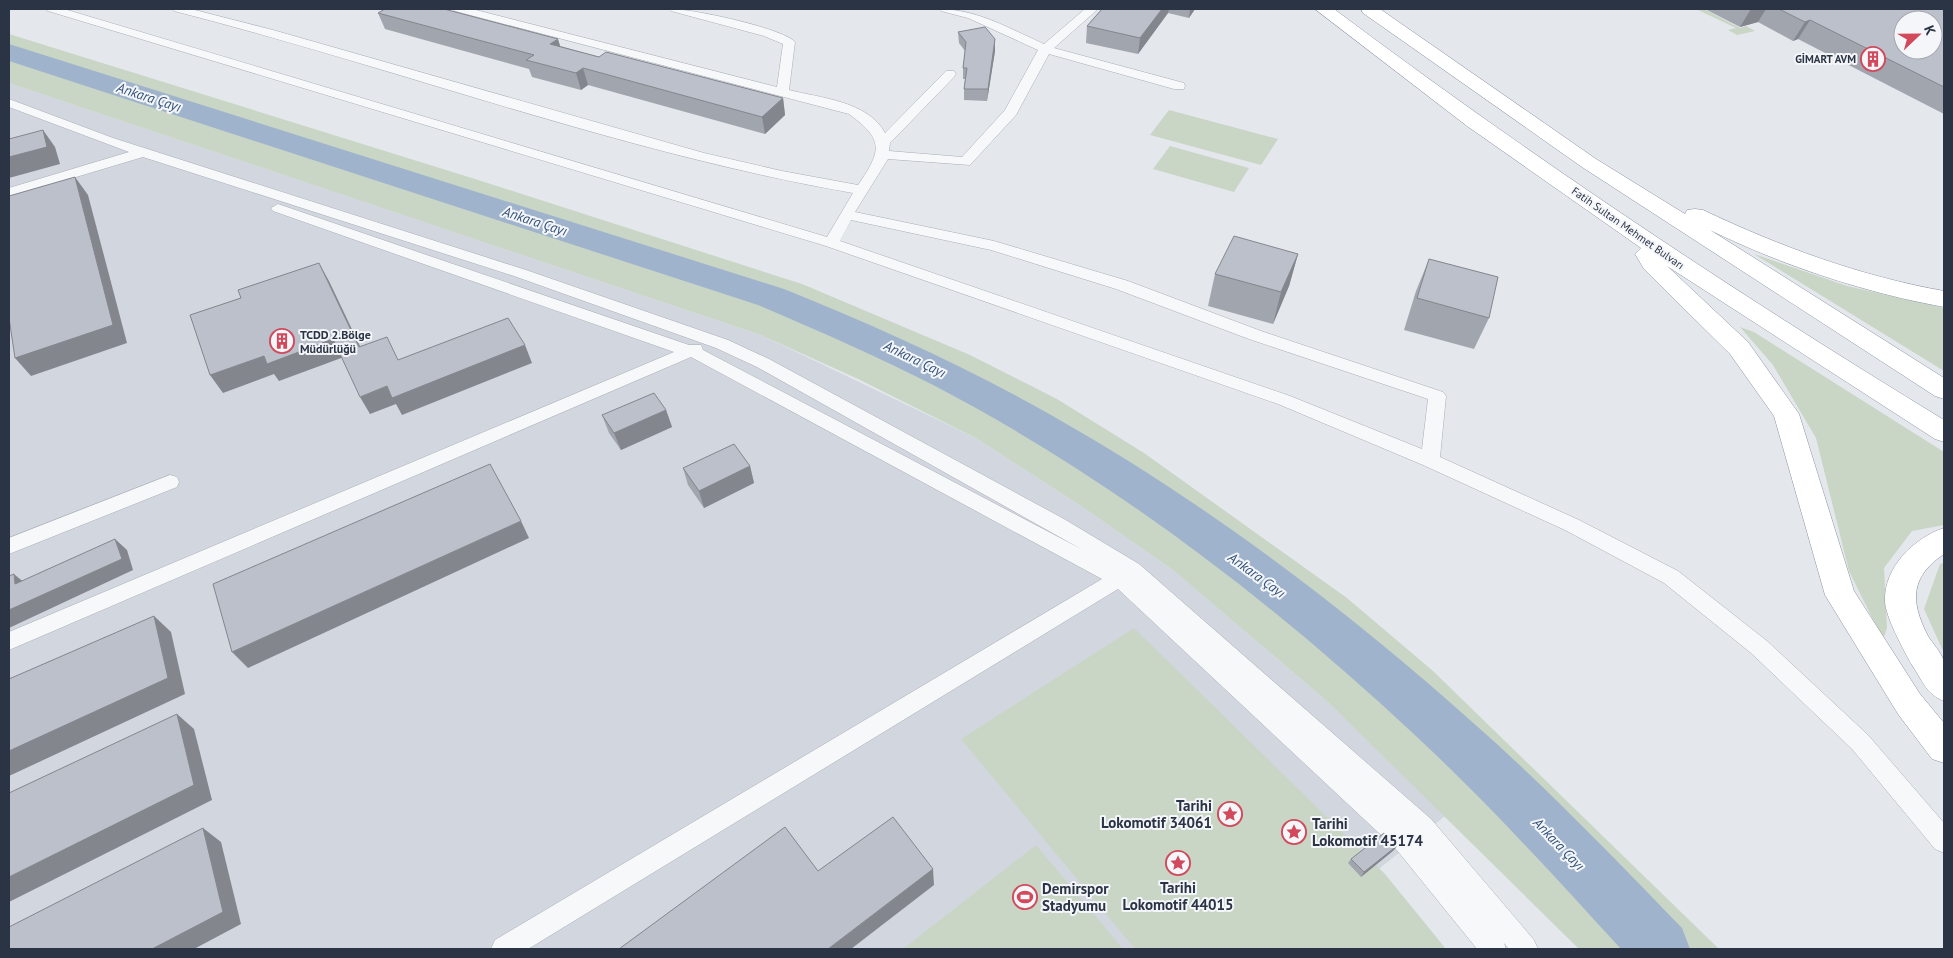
<svg xmlns="http://www.w3.org/2000/svg" width="1953" height="958" viewBox="0 0 1953 958" font-family="'PT Sans',sans-serif">
  <rect width="100%" height="100%" fill="#e4e7ec"/>
  <polygon fill="#d2d6de" points="9,83 761,335 976,438 1081,506 1173,570 1328,702 1445,816 1360,884 1414,949 9,949"/>
  <g fill="#c9d6c5">
    <polygon points="1696,9 1704,9 1740,28 1746,26 1755,31 1737,35 1728,30 1736,28"/>
    <polygon points="9,34 475,179 802,284 970,355 1057,399 1144,453 1347,598 1433,671 1719,949 1579,949 1328,702 1173,570 1081,506 976,438 858,379 761,335 9,83"/>
    <polygon points="1169,110 1278,139 1261,165 1150,135"/>
    <polygon points="1170,146 1249,168 1234,192 1153,169"/>
    <polygon points="1754,254 1847,286 1944,308 1944,371"/>
    <polygon points="1740,327 1754,332 1944,452 1944,525 1912,531 1884,568 1887,628 1883,640 1849,571 1816,438 1773,365"/>
    <polygon points="1944,563 1944,653 1924,609 1940,564"/>
    <polygon points="1134,628 1385,874 1446,949 1135,949 961,739"/>
    <polygon points="1036,845 1123,949 903,949"/>
  </g>
  <g fill="none" stroke-linecap="round" stroke-linejoin="round">
    <path fill="#9fb4cc" fill-rule="evenodd" d="M9 44 784 289C876 326 965 366 1051 415 1205 502 1348 610 1479 728 1550 791 1616 860 1682 928L1690 949H1621C1555 877 1489 804 1417 737 1273 602 1112 479 937 387 879 357 819 331 758 305L9 61Z"/>
    <defs>
      <g id="minor">
        <path d="M46 9H64L827 237 853 193C622 153 401 69 174 11L172 9H191L273 30 704 153 782 171 858 185C882 150 884 140 849 114L455 11 453 9H472L777 87 783 44 764 36 671 11 669 9C689 8 783 28 795 42L789 90C820 98 868 101 885 133L946 71H954L956 74 954 77 890 143 889 151 962 157 1005 110 1038 50 968 18 941 11 939 9C977 9 1010 29 1044 44L1085 9H1098L1054 48 1184 83 1185 86 1184 89H1174L1049 54 1016 115 970 165 888 159 855 212 994 241 1128 281 1261 331 1443 392 1446 396 1440 457 1579 520 1678 571 1767 641 1868 735 1944 823V853L1935 849 1852 749 1751 653 1664 583 1565 530 1423 465 1278 404 826 246 48 11ZM851 220 991 250 1116 289 1249 339 1428 399 1422 449 1290 396 840 241Z"/>
        <polygon points="9,99 113,138 526,270 728,340 769,359 1064,519 1139,564 1431,819 1534,940 1538,949 1509,949 1504,943 1506,949 1477,949 1396,849 1118,589 528,949 491,949 495,940 1102,579 691,357 9,650 9,632 674,352 273,211 271,208 278,204 689,345 701,345 703,350 1083,550 757,367 716,348 514,276 143,157 9,197 9,188 129,152 9,107"/>
        <polygon points="170,475 177,477 179,482 177,487 9,554 9,538"/>
      </g>
      <g id="trunk">
        <path d="M1315 9H1334C1530 156 1734 292 1944 420V442L1935 439 1667 266 1748 342 1799 414 1854 591 1920 694 1944 723V763L1932 759 1898 714 1825 595 1774 416 1730 354 1644 269 1635 254 1641 248 1467 126Z"/>
        <path d="M1361 9H1380L1596 159 1685 214 1687 210 1695 209 1703 210C1781 247 1860 276 1944 291V307C1863 292 1784 266 1710 230L1944 378V399L1935 396 1582 167 1363 13Z"/>
        <path d="M1944 528V554C1910 577 1910 601 1928 636 1933 644 1940 651 1943 659 1948 669 1945 690 1944 701 1927 695 1922 680 1912 665 1904 651 1885 616 1885 601 1884 567 1914 538 1944 528Z"/>
      </g>
    </defs>
    <use href="#minor" stroke="#a9aeb7" stroke-width="1"/>
    <use href="#trunk" stroke="#8b94a3" stroke-width="1"/>
    <use href="#minor" fill="#f7f8fa" fill-rule="evenodd"/>
    <use href="#trunk" fill="#fff" fill-rule="evenodd"/>
  </g>
  <g fill="#a1a5ae">
    <polygon points="1102,9 1195,9 1189,18 1168,13 1138,54 1086,43 1087,26"/>
    <polygon points="1705,9 1944,9 1944,114 1798,39 1793,41 1758,22 1740,27"/>
    <polygon points="378,13 560,46 599,57 783,98 785,115 765,134 588,85 581,90 532,77 529,69 385,29"/>
    <polygon points="958,32 995,39 995,51 987,101 964,100 964,89 965,79 963,79 963,68 965,51 959,43"/>
    <polygon points="1298,254 1289,286 1273,324 1208,306 1215,274"/>
    <polygon points="1429,259 1489,318 1474,349 1404,330 1416,291"/>
    <polygon points="666,410 672,427 621,450 609,433 602,415"/>
    <polygon points="750,466 754,483 704,508 688,485 683,468"/>
    <polygon points="1394,850 1361,877 1348,863 1351,859"/>
  </g>
  <g fill="#83868d">
    <polygon points="1162,9 1169,9 1168,13 1138,54 1140,38"/>
    <polygon points="1190,9 1195,9 1189,18"/>
    <polygon points="1751,9 1766,9 1758,22 1740,27"/>
    <polygon points="1810,20 1798,39 1793,41 1805,22"/>
    <polygon points="558,39 563,55 550,44"/>
    <polygon points="995,39 995,51 987,101 988,89"/>
    <polygon points="583,68 588,85 581,90 576,73"/>
    <polygon points="783,98 785,115 765,134 762,117"/>
    <polygon points="43,130 55,147 60,164 9,178 9,157"/>
    <polygon points="75,177 88,195 127,343 31,376 15,358"/>
    <polygon points="1298,254 1289,286 1273,324 1281,292"/>
    <polygon points="319,263 329,281 369,365 359,347"/>
    <polygon points="333,339 344,357 279,381 274,374 223,393 210,375 264,356"/>
    <polygon points="525,345 532,363 402,415 396,404 370,414 360,397 387,386"/>
    <polygon points="666,410 672,427 621,450 614,433"/>
    <polygon points="750,466 754,483 704,508 699,491"/>
    <polygon points="521,521 529,538 248,668 232,652"/>
    <polygon points="115,539 127,550 133,570 9,628 9,610"/>
    <polygon points="14,574 27,585 15,584"/>
    <polygon points="154,616 171,632 185,694 9,776 9,751"/>
    <polygon points="177,714 194,729 212,800 9,902 9,877"/>
    <polygon points="203,828 221,842 241,924 194,949 152,949"/>
    <polygon points="1398,845 1394,850 1361,877 1364,872"/>
    <polygon points="933,869 934,885 851,949 828,949"/>
  </g>
  <g fill="#bbc0ca" stroke="#83868d" fill-rule="evenodd">
    <polygon points="385,9 444,9 558,39 550,44 599,57 606,52 783,98 762,117 583,68 576,73 526,60 534,55 378,13"/>
    <polygon points="1102,9 1162,9 1140,38 1087,26"/>
    <path d="M1779 9H1944V87L1810 20 1805 22ZM1903 20H1933V50H1903Z"/>
    <polygon points="985,27 995,39 988,89 964,89 967,68 963,68 966,42 958,32"/>
    <polygon points="43,130 47,147 9,157 9,139"/>
    <polygon points="75,177 113,325 15,358 9,318 9,196"/>
    <polygon points="1234,236 1298,254 1281,292 1215,274"/>
    <polygon points="1429,259 1498,277 1489,318 1417,298"/>
    <polygon points="319,263 359,347 387,337 398,360 508,318 525,345 392,398 387,386 360,397 333,339 267,364 264,356 210,375 190,315 241,298 238,290"/>
    <polygon points="654,393 666,410 614,433 602,415"/>
    <polygon points="734,444 750,466 699,491 683,468"/>
    <polygon points="490,464 521,521 232,652 213,584"/>
    <polygon points="115,539 122,559 9,610 9,576 14,574 15,584"/>
    <polygon points="154,616 168,678 9,751 9,679"/>
    <polygon points="177,714 194,785 9,877 9,793"/>
    <polygon points="893,817 933,869 828,949 619,949 785,827 818,871"/>
    <polygon points="203,828 223,912 152,949 9,949 9,927"/>
    <polygon points="1384,833 1398,845 1364,872 1351,859"/>
  </g>
  <defs>
    <symbol id="building-ring" viewBox="-11 -11 22 22"><circle r="9.5" fill="#f4f6f9" stroke="#d1495b" stroke-width="1.5"/><path d="M-4-6H4V6H1V3H-1V6H-4ZM-2.5-4.3h1.7v1.8h-1.7ZM.8-4.3h1.7v1.8H.8ZM-2.5-1h1.7V.8h-1.7ZM.8-1h1.7V.8H.8Z" fill="#d1495b"/></symbol>
    <symbol id="sight-ring" viewBox="-11 -11 22 22"><circle r="9.5" fill="#f4f6f9" stroke="#d1495b" stroke-width="1.5"/><path d="M0-6L1.8-2.2L6-1.7L2.9 1.2L3.7 5.4L0 3.3L-3.7 5.4L-2.9 1.2L-6-1.7L-1.8-2.2Z" fill="#d1495b"/></symbol>
    <symbol id="stadium-ring" viewBox="-11 -11 22 22"><circle r="9.5" fill="#f4f6f9" stroke="#d1495b" stroke-width="1.5"/><path d="M0-5a6.5 5 0 1 0 0 10a6.5 5 0 1 0 0-10ZM-3.5-1.8h7v3.6h-7Z" fill="#d1495b"/></symbol>
  </defs>
  <g fill-rule="evenodd">
    <use href="#building-ring" x="1859" y="45" width="28" height="28"/>
    <use href="#building-ring" x="268" y="327" width="28" height="28"/>
    <use href="#sight-ring" x="1216" y="800" width="28" height="28"/>
    <use href="#sight-ring" x="1280" y="818" width="28" height="28"/>
    <use href="#sight-ring" x="1164" y="849" width="28" height="28"/>
    <use href="#stadium-ring" x="1011" y="883" width="28" height="28"/>
  </g>
  <g text-anchor="middle" dominant-baseline="central" stroke-width="4" stroke-linejoin="round" paint-order="stroke">
    <g font-size="11" font-weight="bold" fill="#2b3445" stroke="#f4f6f9" text-anchor="end">
      <text x="1856" y="59">GİMART AVM</text>
    </g>
    <g font-size="11" fill="#2b3445" stroke="#f4f6f9">
      <text transform="translate(1628 228) rotate(35)">Fatih Sultan Mehmet Bulvarı</text>
    </g>
    <g font-size="12" font-weight="bold" fill="#2b3445" stroke="#f4f6f9" text-anchor="start">
      <text x="300" y="334">TCDD 2.Bölge<tspan x="300" dy="14">Müdürlüğü</tspan></text>
    </g>
    <g font-size="14" font-style="italic" fill="#34527a" stroke="#f4f6f9">
      <text transform="translate(149 97) rotate(18)">Ankara Çayı</text>
      <text transform="translate(535 221) rotate(18)">Ankara Çayı</text>
      <text transform="translate(915 359) rotate(26)">Ankara Çayı</text>
      <text transform="translate(1257 575) rotate(36)">Ankara Çayı</text>
      <text transform="translate(1559 844) rotate(46)">Ankara Çayı</text>
    </g>
    <g font-size="15" font-weight="bold" fill="#2b3445" stroke="#f4f6f9" text-anchor="start">
      <text x="1212" y="805" text-anchor="end">Tarihi<tspan x="1212" dy="17">Lokomotif 34061</tspan></text>
      <text x="1312" y="823">Tarihi<tspan x="1312" dy="17">Lokomotif 45174</tspan></text>
      <text x="1178" y="887" text-anchor="middle">Tarihi<tspan x="1178" dy="17">Lokomotif 44015</tspan></text>
      <text x="1042" y="888">Demirspor<tspan x="1042" dy="17">Stadyumu</tspan></text>
    </g>
  </g>
  <rect width="1953" height="958" fill="none" stroke="#2b3445" stroke-width="20"/>
  <g transform="translate(1918 35) rotate(68)"><circle r="24" fill="#f4f6f9" stroke="#a4a8b1"/>
  <path d="M0-4L9 19L0 12L-9 19Z" fill="#d1495b"/>
  <text y="-8" font-size="14" font-weight="bold" text-anchor="middle" fill="#2b3445">K</text>
  </g>
</svg>
